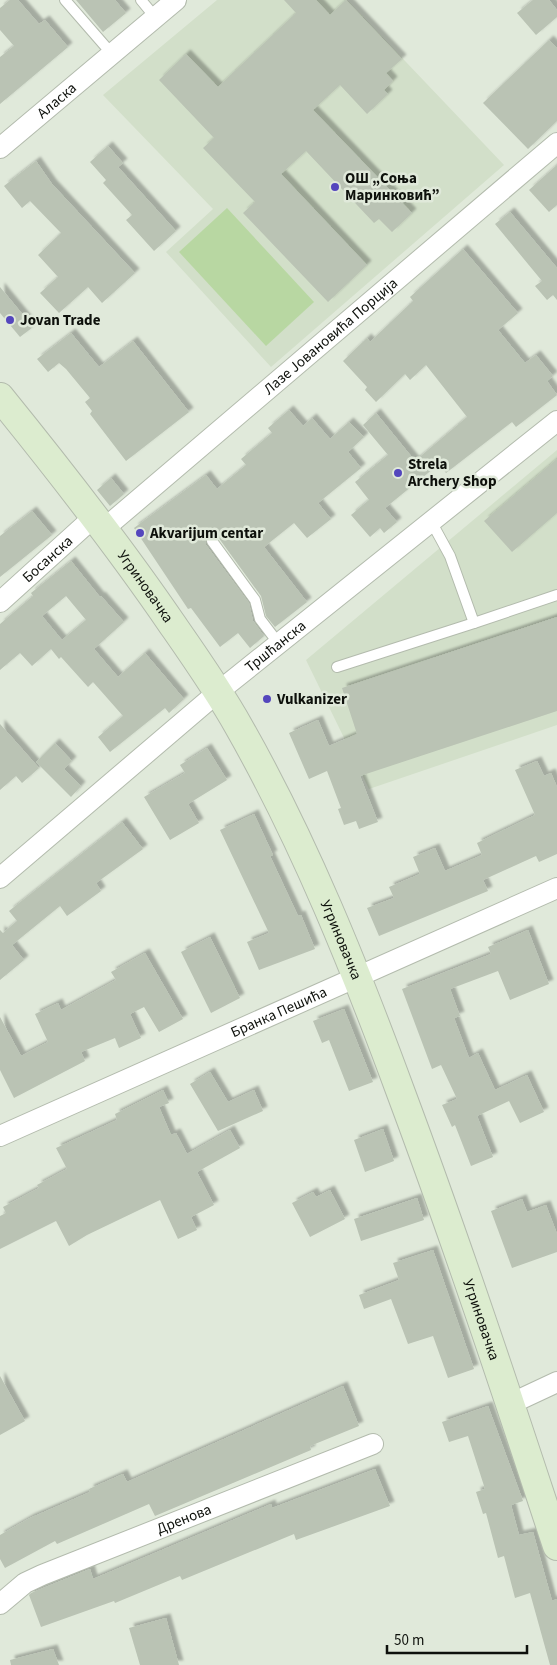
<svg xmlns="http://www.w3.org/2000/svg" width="557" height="1665" viewBox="0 0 557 1665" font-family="'Source Sans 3',sans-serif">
  <defs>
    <filter id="shadow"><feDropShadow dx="4.5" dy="-4.5" stdDeviation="1" flood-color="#0004"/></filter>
  </defs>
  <rect width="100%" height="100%" fill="#e0e9da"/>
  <g fill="#d2dfc9">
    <polygon points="217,0 347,0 504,165 271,367 166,252 213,209 103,95"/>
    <polygon points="557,450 557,725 369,789 306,660"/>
  </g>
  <polygon fill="#b8d7a2" points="227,208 314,302 266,346 179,252"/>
  <g fill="#bac3b4" fill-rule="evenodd" filter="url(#shadow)">
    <polygon points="10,0 18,0 39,24 45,20 68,47 0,104 0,57 14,46 0,30 0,8"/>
    <polygon points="76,0 115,0 126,13 103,32"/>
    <polygon points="284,0 316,0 330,15 346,0 402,59 386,73 393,81 384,90 388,94 367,114 340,85 313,110 412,213 392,232 379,219 374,223 306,151 281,174 367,265 328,302 243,213 255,202 203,148 214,138 159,80 186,54 218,87 296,13"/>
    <polygon points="533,0 549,0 557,10 557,17 536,35 517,13"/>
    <polygon points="549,40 557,48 557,121 528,149 483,103"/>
    <polygon points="108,146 123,163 118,167 176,231 154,251 126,220 132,215 103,183 106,180 90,162"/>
    <polygon points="36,161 52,184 135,273 102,303 88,287 59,313 40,293 58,277 38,255 61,233 30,201 22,208 4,186"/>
    <polygon points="557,165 557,205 549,212 529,190"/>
    <polygon points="510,212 557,268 557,300 553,295 547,300 535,286 542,281 495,224"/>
    <polygon points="463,249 518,313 498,330 525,363 536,355 553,376 547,381 557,395 516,427 512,422 446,473 439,464 385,508 397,522 384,533 380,528 370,537 351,515 369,500 355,482 388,455 363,425 376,413 415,461 467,417 426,365 410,380 405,374 376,402 365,390 367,387 343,361 367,338 370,342 413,301 410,297"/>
    <polygon points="0,287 33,327 20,337 0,313"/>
    <polygon points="71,333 99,367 133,341 189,412 126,461 90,414 92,411 85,402 90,398 66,369 59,363 48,372 37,359"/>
    <polygon points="289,410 303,426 312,418 330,439 349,422 364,437 348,452 361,468 318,503 331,519 307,538 294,523 264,547 307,602 275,627 266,616 261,596 218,537 212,534 206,538 206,545 249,603 253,621 264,636 250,648 238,633 220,647 191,608 188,609 134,528 206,475 217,489 246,465 241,459 272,433 268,428"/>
    <polygon points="557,459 557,513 512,552 484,521"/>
    <polygon points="111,478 124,494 110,506 97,490"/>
    <polygon points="32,511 52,535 0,577 0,536"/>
    <path d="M71 561 100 597 101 596 124 622 94 649 118 677 145 653 184 699 169 713 165 708 110 752 98 737 123 716 93 682 88 687 61 657 59 659 51 649 32 666 20 653 0 670V624L33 596 31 593ZM66 596 86 620 62 640 42 616Z"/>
    <polygon points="557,617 557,711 360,776 378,822 359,829 356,821 344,825 338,809 341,808 327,771 309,779 289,733 318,720 329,746 357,734 342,688"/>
    <polygon points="0,724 39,768 22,783 16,776 0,790"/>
    <polygon points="55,743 72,761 64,769 81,786 71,797 36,762"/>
    <polygon points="207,748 227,780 188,804 199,823 170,840 144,797 185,773 180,765"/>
    <polygon points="537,761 544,776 551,773 557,787 557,854 539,862 536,856 483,880 488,891 379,936 367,908 394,898 389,887 420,874 413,857 435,848 445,871 482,855 477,843 535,815 515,770"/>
    <polygon points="254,814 273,855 270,856 298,916 301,915 315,949 259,970 247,942 269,933 220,830"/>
    <polygon points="122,822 143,849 96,883 101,891 67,916 60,906 12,945 24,960 0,980 0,930 3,933 17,921 9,911"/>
    <polygon points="528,930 549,984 510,1000 498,971 450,989 460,1016 454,1018 469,1058 478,1053 495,1090 527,1075 544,1112 520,1123 509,1101 477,1116 493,1157 471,1166 455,1125 452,1127 442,1105 457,1099 441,1065 432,1069 402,989 491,954 488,947"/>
    <polygon points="210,937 240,998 211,1013 181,952"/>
    <polygon points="145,953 183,1019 159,1032 144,1007 130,1014 141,1038 119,1048 115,1038 81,1052 85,1061 14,1098 0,1070 0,1017 21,1056 48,1042 35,1014 58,1003 61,1010 116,980 111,972"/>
    <polygon points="344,1009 373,1082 349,1091 329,1040 322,1043 313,1021"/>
    <polygon points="210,1072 228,1102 254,1090 263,1111 218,1131 190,1084"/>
    <polygon points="163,1090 169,1103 159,1107 171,1135 176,1133 187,1154 230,1130 240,1148 197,1172 214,1205 191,1217 197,1230 178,1239 160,1200 87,1235 69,1246 56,1221 0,1249 0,1216 6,1213 3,1207 39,1188 37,1185 67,1169 56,1148 117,1120 115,1114"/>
    <polygon points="383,1129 394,1161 365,1172 354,1140"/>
    <polygon points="330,1190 345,1219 310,1237 292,1203 313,1192 316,1197"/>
    <polygon points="417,1198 424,1220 361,1241 354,1219"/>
    <polygon points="522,1199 527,1212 546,1205 557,1234 557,1252 512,1268 491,1211"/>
    <polygon points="433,1250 474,1369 448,1378 433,1336 408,1344 391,1299 364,1309 359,1295 399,1280 393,1263"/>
    <polygon points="0,1376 25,1421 0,1435"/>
    <polygon points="343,1386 359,1426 310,1446 311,1450 155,1516 149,1504 57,1544 55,1541 5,1568 0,1559 0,1535 30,1518 90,1492 89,1489 123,1474 127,1482"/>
    <polygon points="488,1406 523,1501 511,1505 519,1535 533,1532 552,1601 557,1599 557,1665 550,1665 530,1593 515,1598 504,1556 498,1558 486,1513 483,1514 476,1492 485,1489 468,1436 449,1442 442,1422"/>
    <polygon points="375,1469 390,1506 296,1540 294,1534 182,1580 180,1576 115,1603 114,1601 41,1627 29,1595 31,1593 90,1569 93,1579 271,1504 272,1508"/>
    <polygon points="166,1618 179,1665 140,1665 129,1628"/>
    <polygon points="53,1649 59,1665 11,1665 10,1660"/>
  </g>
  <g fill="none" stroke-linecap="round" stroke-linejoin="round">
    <defs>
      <g id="lane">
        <polyline points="65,0 112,54"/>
        <polyline points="141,0 155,17"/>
        <polyline points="432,523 450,556 474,623 557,595"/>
        <polyline points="212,541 255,600 260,619 279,644"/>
        <polyline points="337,667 474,623"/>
      </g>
      <g id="street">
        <path id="s1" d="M0 148 176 0"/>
        <path id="s2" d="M105 528 557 143"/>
        <path id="s3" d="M0 602 95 516"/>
        <path id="s4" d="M0 878 218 692 557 421"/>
        <path id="s5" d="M0 1136 557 888"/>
        <polyline points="510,1404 557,1382"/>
        <path id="s6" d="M0 1604 25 1583 42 1575 373 1444"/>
      </g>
      <g id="secondary">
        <path id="s7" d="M0 397C60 471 118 545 172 624 195 657 219 691 239 727 305 843 355 968 401 1093 457 1243 507 1394 557 1546"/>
      </g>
    </defs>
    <use href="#lane" stroke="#b3bbad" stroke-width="12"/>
    <use href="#street" stroke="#b3bbad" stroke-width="22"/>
    <use href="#secondary" stroke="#b3bbad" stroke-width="30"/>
    <use href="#lane" stroke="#fff" stroke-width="10"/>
    <use href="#street" stroke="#fff" stroke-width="20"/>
    <use href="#secondary" stroke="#dceccf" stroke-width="28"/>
  </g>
  <g fill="#5446bd" stroke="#e0e9da" stroke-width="2">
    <circle cx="335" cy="187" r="5"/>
    <circle cx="10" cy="320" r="5"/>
    <circle cx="398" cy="473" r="5"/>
    <circle cx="140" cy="533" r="5"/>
    <circle cx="267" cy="699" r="5"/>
  </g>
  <g text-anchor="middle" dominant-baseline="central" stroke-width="5" stroke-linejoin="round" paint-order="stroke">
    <g font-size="15" fill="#0e110c" stroke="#e0e9da">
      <text stroke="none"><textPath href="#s1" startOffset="74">Аласка</textPath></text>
      <text stroke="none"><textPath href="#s2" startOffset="296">Лазе Јовановића Порција</textPath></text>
      <text stroke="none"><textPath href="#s3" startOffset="64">Босанска</textPath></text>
      <text stroke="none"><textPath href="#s7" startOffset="239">Угриновачка</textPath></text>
      <text stroke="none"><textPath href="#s4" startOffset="360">Тршћанска</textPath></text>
      <text stroke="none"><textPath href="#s7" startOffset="644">Угриновачка</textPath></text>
      <text stroke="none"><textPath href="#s5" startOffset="305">Бранка Пешића</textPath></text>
      <text stroke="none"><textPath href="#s7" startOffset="1049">Угриновачка</textPath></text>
      <text stroke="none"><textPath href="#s6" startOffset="204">Дренова</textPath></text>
    </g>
    <g font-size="15" font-weight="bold" fill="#0e110c" stroke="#e0e9da" text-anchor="start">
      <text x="345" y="178">ОШ „Соња<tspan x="345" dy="17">Маринковић”</tspan></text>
      <text x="20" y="320">Jovan Trade</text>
      <text x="408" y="464">Strela<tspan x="408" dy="17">Archery Shop</tspan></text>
      <text x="150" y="533">Akvarijum centar</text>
      <text x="277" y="699">Vulkanizer</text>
    </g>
  </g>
  <path d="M387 1645v8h140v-8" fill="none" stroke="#0e110c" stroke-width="2.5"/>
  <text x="394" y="1645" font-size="15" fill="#0e110c" stroke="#e0e9da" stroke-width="4" paint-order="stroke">50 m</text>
</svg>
